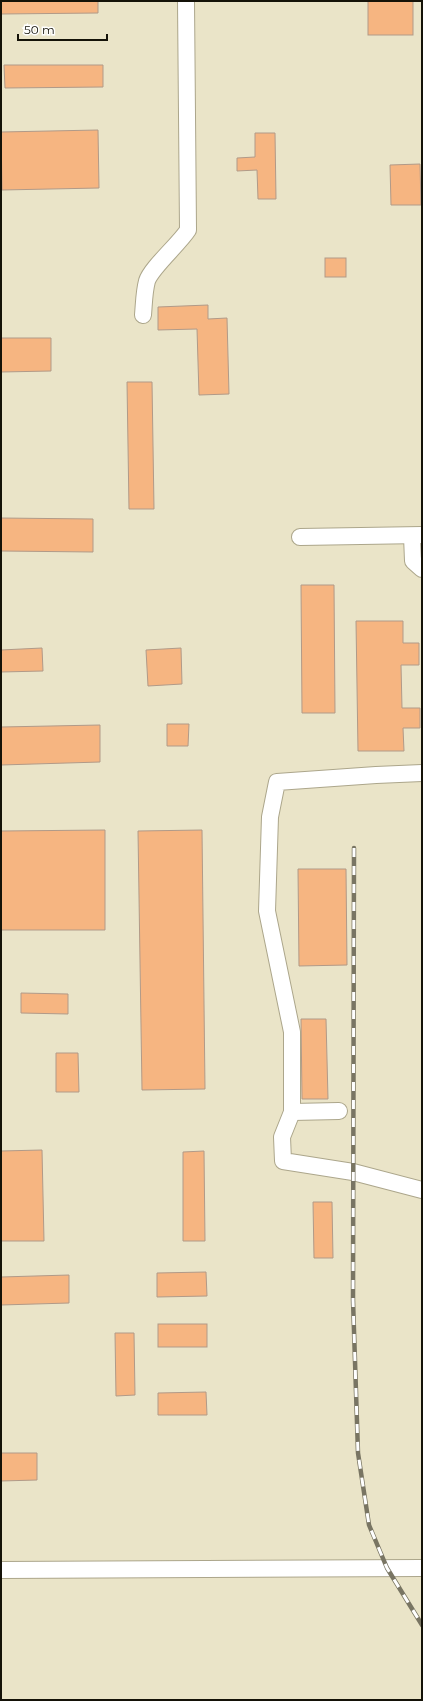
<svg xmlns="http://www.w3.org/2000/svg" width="423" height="1701" viewBox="0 0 423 1701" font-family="Montserrat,sans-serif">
  <rect width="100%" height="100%" fill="#eae4c8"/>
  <g fill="#f6b581" stroke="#b19a88">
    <polygon points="1,1 98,1 98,13 1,14"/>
    <rect x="368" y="1" width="45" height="34"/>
    <polygon points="4,65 103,65 103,87 5,88"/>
    <polygon points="98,130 99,188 2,190 1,132"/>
    <polygon points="255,133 275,133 276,199 258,199 257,170 237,171 237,158 255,157"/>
    <polygon points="420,164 421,205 391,205 390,165"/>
    <rect x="325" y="258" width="21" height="19"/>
    <polygon points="208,305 208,319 227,318 229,394 199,395 197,329 158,330 158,307"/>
    <polygon points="1,338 51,338 51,371 1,372"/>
    <polygon points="127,382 152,382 154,509 129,509"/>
    <polygon points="1,518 93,519 93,552 1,551"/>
    <polygon points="301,585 334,585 335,713 302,713"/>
    <polygon points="356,621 403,621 403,643 419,643 419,665 401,665 402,708 420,708 420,728 403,728 404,751 358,751"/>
    <polygon points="42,648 43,671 1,672 1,650"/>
    <polygon points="181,648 182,684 148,686 146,650"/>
    <polygon points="167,724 189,724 188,746 167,746"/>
    <polygon points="100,725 100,762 1,765 1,727"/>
    <polygon points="105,830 105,930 1,930 1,831"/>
    <polygon points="202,830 205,1089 142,1090 138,831"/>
    <polygon points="298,869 346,869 347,965 299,966"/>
    <polygon points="21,993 68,994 68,1014 21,1013"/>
    <polygon points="301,1019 326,1019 328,1099 302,1099"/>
    <polygon points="56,1053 78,1053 79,1092 56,1092"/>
    <polygon points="42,1150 44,1241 1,1241 1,1151"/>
    <polygon points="204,1151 205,1241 183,1241 183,1152"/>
    <polygon points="313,1202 332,1202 333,1258 314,1258"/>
    <polygon points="206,1272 207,1296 157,1297 157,1273"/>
    <polygon points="69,1275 69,1303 1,1305 1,1277"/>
    <rect x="158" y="1324" width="49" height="23"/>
    <polygon points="115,1333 134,1333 135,1395 116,1396"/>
    <polygon points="206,1392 207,1415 158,1415 158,1393"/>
    <polygon points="1,1453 37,1453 37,1480 1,1481"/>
  </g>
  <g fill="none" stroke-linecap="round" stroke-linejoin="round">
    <defs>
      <g id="minor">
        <path d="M143 315C144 304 144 292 147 281 151 268 179 244 188 230L186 1"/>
        <polyline points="412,536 413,561 422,569"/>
        <polyline points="300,537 422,535"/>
        <polyline points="339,1111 292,1112 292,1032 267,911 270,817 277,782 376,775 422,773"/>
        <polyline points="292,1112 282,1137 283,1161 353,1172 422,1190"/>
        <polyline points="1,1570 422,1568"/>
      </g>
    </defs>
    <use href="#minor" stroke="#aca68b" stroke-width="18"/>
    <use href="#minor" stroke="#fff" stroke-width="16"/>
    <defs>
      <polyline id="rail" points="354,848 353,1300 358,1453 369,1525 387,1568 422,1625"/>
    </defs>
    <use href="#rail" stroke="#797563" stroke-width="4.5"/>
    <use href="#rail" stroke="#fff" stroke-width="3" stroke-dasharray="9" stroke-linecap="butt"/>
  </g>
  <rect width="423" height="1701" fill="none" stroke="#141208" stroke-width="4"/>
  <path d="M18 34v6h89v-6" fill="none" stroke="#141208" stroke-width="2"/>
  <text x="24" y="34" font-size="12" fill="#141208" stroke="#ffffff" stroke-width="3" paint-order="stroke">50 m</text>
</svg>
